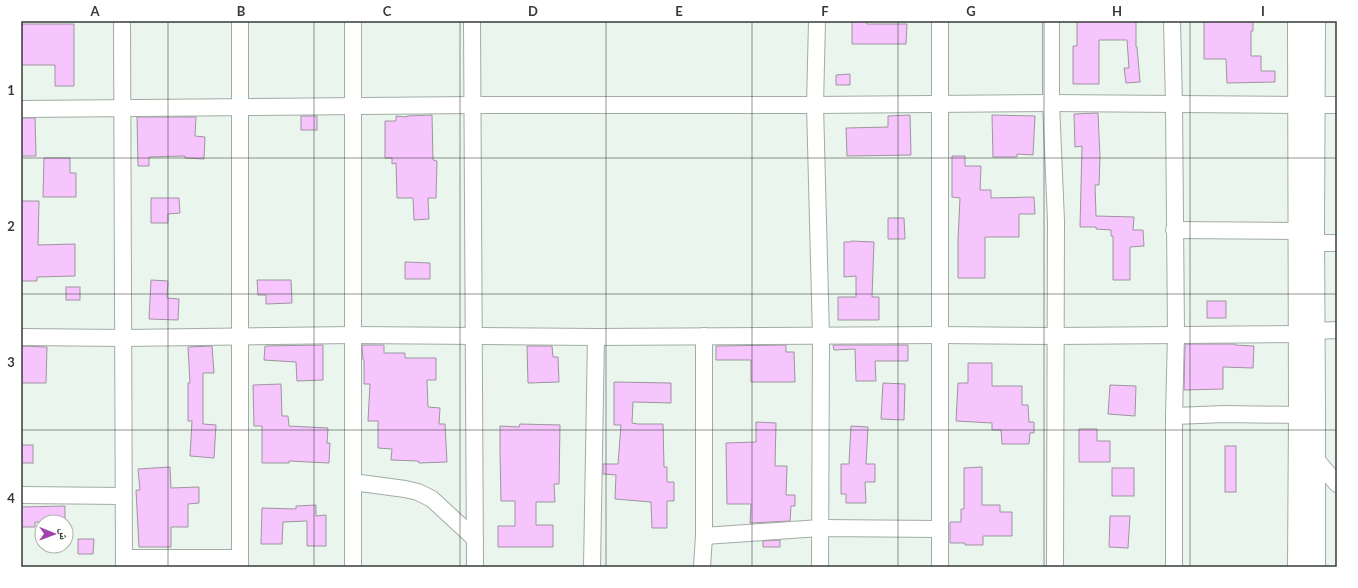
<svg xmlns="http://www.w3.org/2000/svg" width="1358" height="588" viewBox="0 0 1358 588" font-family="Lato,'Noto Naskh Arabic',sans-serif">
  <rect width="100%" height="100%" fill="#eaf5ed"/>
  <g fill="#f7c5fe" stroke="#9d959e">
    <polygon points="852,21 867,21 867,24 907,24 906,44 852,44"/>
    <polygon points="1077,21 1136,21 1136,47 1137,47 1140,82 1126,83 1124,68 1129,68 1127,40 1099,40 1099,84 1073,84 1073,46 1077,46"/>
    <polygon points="1204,21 1253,21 1253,31 1251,31 1251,56 1261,56 1261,71 1275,71 1275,82 1227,83 1226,59 1204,59"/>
    <polygon points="22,24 74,24 74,86 55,86 55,65 21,65"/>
    <polygon points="850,74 850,85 836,85 836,75"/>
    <polygon points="1098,113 1100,157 1099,185 1095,185 1096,216 1134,217 1133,230 1143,230 1144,246 1130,247 1130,280 1113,280 1113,236 1111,236 1111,230 1096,229 1096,227 1080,227 1082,146 1075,147 1074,114"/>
    <polygon points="432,115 433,160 437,161 436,198 428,198 429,219 414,220 413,198 397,198 396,163 392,164 392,158 385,158 385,121 396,121 396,116 407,117 407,116"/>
    <polygon points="910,115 911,155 847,156 846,128 888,127 888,116"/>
    <polygon points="992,115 1035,116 1033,155 1017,154 1017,157 993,157"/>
    <rect x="301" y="116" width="16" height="14"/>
    <polygon points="137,117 196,117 195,136 205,137 204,159 185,158 185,156 149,157 149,166 138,166"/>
    <polygon points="21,118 35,118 36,156 21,156"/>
    <polygon points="952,156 965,156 965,166 981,166 980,190 991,190 991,198 1034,197 1035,214 1019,214 1019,237 985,237 985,278 958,278 958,240 960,198 952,197"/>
    <polygon points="44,158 70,158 70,173 76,173 76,197 43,197"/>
    <polygon points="151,198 179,198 180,213 168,214 168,223 151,223"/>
    <polygon points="21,201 39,201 38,245 75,244 75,276 37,277 37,281 21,281"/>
    <polygon points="888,218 904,218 905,239 888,239"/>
    <polygon points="851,241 874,242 872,297 879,297 879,320 838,320 838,297 856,297 856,276 844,277 844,242 851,242"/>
    <polygon points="405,262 430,263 430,279 405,279"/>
    <polygon points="151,280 168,281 167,298 179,299 178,320 149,319"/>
    <polygon points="257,280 291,280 292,303 266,304 266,295 258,295"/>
    <rect x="66" y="287" width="14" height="13"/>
    <rect x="1207" y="301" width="19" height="17"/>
    <polygon points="1185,344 1235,344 1235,345 1254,346 1253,368 1223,367 1223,389 1184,390"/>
    <polygon points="323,345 323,380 297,381 296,362 264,360 265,346"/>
    <polygon points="362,345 384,345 384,353 405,353 405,358 436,358 436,380 427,380 428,407 440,408 439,424 445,424 447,462 419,463 418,461 391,460 392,449 378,448 378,421 368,421 370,384 364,384 364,360 363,360"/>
    <polygon points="786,345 786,352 794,352 795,382 751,382 751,360 716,360 716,346"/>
    <polygon points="833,345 908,345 908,361 875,361 876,381 856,381 855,349 834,350"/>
    <polygon points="21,346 47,347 46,383 21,383"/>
    <polygon points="212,346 214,373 203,373 203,424 216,425 214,458 190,456 192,421 188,421 188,383 190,383 188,347"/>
    <polygon points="527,346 552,346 553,357 558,357 559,382 528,383"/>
    <polygon points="968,363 992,363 992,386 1022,386 1022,405 1028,405 1029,422 1034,422 1034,433 1030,433 1029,444 1002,444 1001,430 992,430 992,423 956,421 958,383 968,383"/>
    <polygon points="614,382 671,383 671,403 633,402 632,423 638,424 663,424 664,467 667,467 667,482 674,482 674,501 667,501 667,528 652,528 651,502 615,499 616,475 603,474 603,464 618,464 621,425 614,425"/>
    <polygon points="883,383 905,384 904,420 881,419"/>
    <polygon points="281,384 282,416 288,416 289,426 328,428 327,443 330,443 329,463 289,461 289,463 262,463 262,426 254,426 253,385"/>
    <polygon points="1110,385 1136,386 1135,416 1108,414"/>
    <polygon points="756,422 776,423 775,466 787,466 786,495 795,495 795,506 791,506 790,521 750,523 751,504 727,504 726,443 756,442"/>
    <polygon points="520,424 560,425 559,484 554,484 555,502 536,502 536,525 553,525 553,547 498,547 498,526 515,526 515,501 501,501 500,450 500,426 519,427"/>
    <polygon points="851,426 868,427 866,464 875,464 875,482 865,482 866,503 846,503 846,494 841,494 841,464 849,464"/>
    <polygon points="1079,429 1097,429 1097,441 1110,441 1110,462 1079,462"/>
    <rect x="21" y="445" width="12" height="18"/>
    <rect x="1225" y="446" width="11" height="46"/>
    <polygon points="170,467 171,488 199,487 199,503 188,504 188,527 171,527 171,547 139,547 136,490 140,490 138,469"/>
    <polygon points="982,467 982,505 1000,505 1000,512 1012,512 1012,536 983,536 983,545 965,545 965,543 950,543 950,522 961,522 961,509 964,509 964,468"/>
    <rect x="1112" y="468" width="22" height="28"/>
    <polygon points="316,505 316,516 326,515 326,546 307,546 307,521 283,522 282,544 261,544 262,508 296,509 296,506"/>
    <polygon points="65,506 65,522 35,522 35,527 21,527 21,507"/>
    <polygon points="1110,516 1130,516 1128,548 1109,547"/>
    <polygon points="78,539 94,539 93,554 78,554"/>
    <polygon points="780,540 780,547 763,547 763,541"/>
  </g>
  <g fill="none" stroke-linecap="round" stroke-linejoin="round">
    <defs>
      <g id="minor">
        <polyline points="122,21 124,567"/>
        <polyline points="353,21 353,567"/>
        <polyline points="472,21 475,567"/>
        <polyline points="817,21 815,105 821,337 820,567"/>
        <polyline points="940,21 940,567"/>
        <polyline points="1051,21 1051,103 1056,221 1055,567"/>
        <polyline points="1172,21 1174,104 1176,334 1174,416 1174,567"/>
        <polyline points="1315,105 1337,105"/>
        <polyline points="21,109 472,105 815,105 1051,103 1298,105"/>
        <polyline points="1174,230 1298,231"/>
        <polyline points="1314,243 1337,243"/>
        <polyline points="1315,331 1337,330"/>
        <polyline points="21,337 124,338 353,335 596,337 940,335 1056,336 1299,334"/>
        <polyline points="1174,416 1225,414 1299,415"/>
        <polyline points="1314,457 1337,484"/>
        <polyline points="353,482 405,489 418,492 432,499 475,539"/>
        <polyline points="21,495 123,496"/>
        <polyline points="704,536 820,528 940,529"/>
        <polyline points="124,558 240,558"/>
        <polyline points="240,567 240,21"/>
        <polyline points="592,567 596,337"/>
        <polyline points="702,567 704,536 704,336"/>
      </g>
      <g id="tertiary">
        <polyline points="1298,567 1299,415 1298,21"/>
        <polyline points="1315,567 1315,414 1314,231 1315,21"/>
      </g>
    </defs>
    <use href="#minor" stroke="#a1aca4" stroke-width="18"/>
    <use href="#tertiary" stroke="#a1aca4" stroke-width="22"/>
    <use href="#minor" stroke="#fff" stroke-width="16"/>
    <use href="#tertiary" stroke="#fff" stroke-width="20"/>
  </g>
  <path fill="none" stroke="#363b38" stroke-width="1" stroke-opacity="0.55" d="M168 21V567M314 21V567M460 21V567M606 21V567M752 21V567M898 21V567M1044 21V567M1190 21V567M21 158H1337M21 294H1337M21 430H1337"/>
  <rect width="1358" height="588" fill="none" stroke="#ffffff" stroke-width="44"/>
  <g transform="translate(54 534) rotate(91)"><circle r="19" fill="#ffffff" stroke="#afb1af"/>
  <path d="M0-3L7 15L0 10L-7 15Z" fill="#a043ad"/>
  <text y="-6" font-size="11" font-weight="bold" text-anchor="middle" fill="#363b38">ش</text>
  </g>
  <rect x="22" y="22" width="1314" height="544" fill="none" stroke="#363b38" stroke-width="1.5"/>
  <g font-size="13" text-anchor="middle" font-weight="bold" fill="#363b38">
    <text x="95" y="16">A</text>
    <text x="241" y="16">B</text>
    <text x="387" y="16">C</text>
    <text x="533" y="16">D</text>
    <text x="679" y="16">E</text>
    <text x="825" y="16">F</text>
    <text x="971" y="16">G</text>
    <text x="1117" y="16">H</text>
    <text x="1263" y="16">I</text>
    <text x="11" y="95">1</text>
    <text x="11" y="231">2</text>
    <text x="11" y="367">3</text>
    <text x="11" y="503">4</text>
  </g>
</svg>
